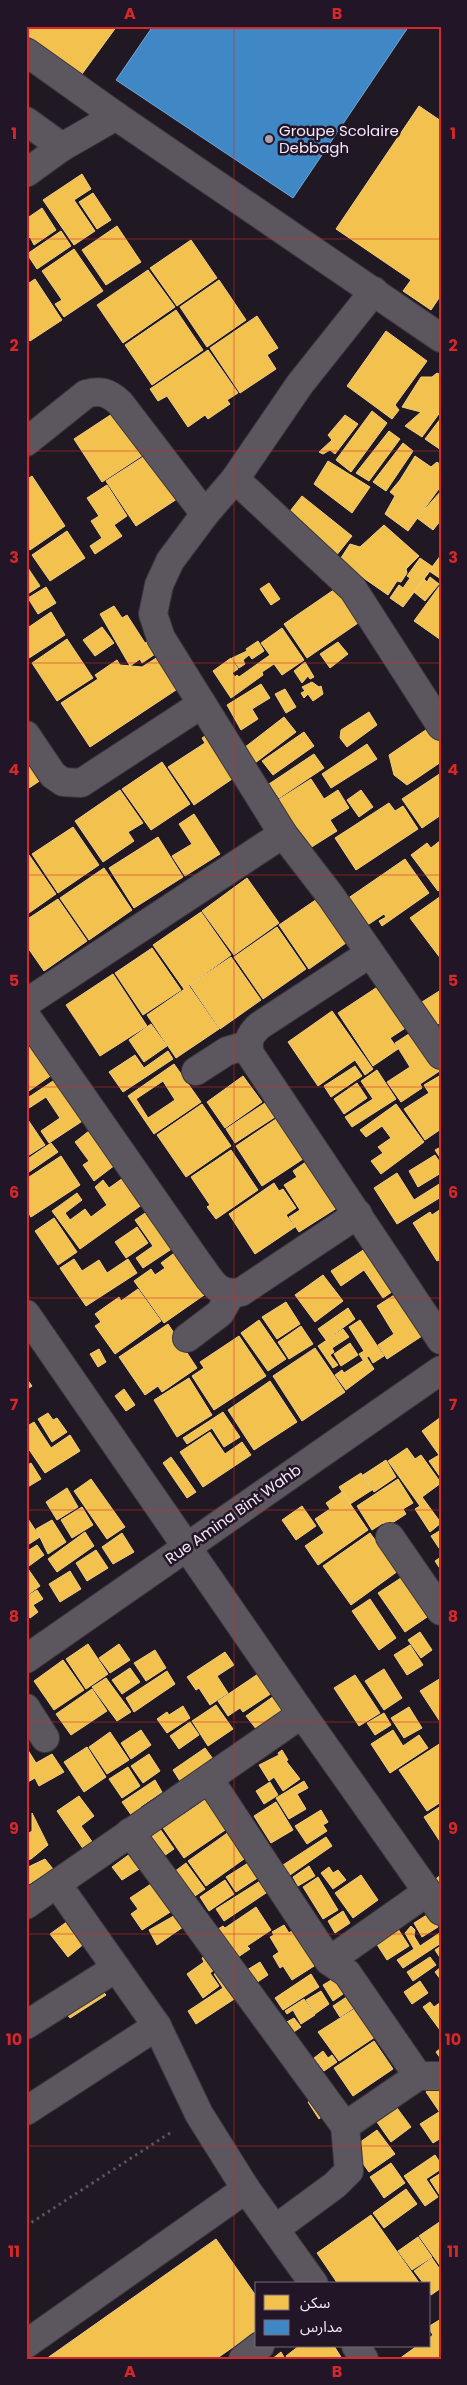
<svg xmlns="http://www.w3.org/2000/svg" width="467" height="2385" viewBox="0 0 467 2385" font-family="Poppins,'Noto Sans Arabic',sans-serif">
  <rect width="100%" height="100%" fill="#201923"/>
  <g fill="#f2c14e" stroke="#f2cd81" fill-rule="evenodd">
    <polygon points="26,26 117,26 82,74 26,40"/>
    <polygon points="419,106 441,121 441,295 431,310 403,291 411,280 336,229"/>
    <polygon points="82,174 91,189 74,200 95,231 74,245 43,200"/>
    <polygon points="93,193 111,220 97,229 79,202"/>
    <polygon points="42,208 56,230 34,245 30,237 26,240 26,219"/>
    <polygon points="117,226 141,262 106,285 82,250"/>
    <polygon points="61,231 71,246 37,269 27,254"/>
    <polygon points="191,240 217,278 177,306 150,268"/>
    <polygon points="74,249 103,291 64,317 55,304 62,300 42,271"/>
    <polygon points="148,270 175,307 123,343 97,305"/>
    <polygon points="35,279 62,320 30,341 26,335 26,285"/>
    <polygon points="219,280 246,320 207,347 180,307"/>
    <polygon points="176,310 203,350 152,385 125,345"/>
    <polygon points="257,316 278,348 267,355 276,369 240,393 210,348"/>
    <polygon points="386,331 427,361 395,405 399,410 392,419 347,386"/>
    <polygon points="208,350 238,393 227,400 230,404 208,419 205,415 188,427 167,396 158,401 150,389"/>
    <polygon points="437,373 441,375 441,411 422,437 405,426 421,412 402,407 421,377 432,377"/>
    <polygon points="372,411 387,423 351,472 336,460"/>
    <polygon points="115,412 143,455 102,482 74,439"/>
    <polygon points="345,415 358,424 335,454 330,450 323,454 319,452 332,440 328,435"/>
    <polygon points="441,418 441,450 425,439"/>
    <polygon points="389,431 400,439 369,481 356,473"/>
    <polygon points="403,443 413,451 386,491 373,482"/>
    <polygon points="154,450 183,495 136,526 106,481"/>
    <polygon points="415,456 431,467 437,462 441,465 441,486 408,531 385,514 395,496 390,492 400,480"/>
    <polygon points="328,461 370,487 352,513 314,484"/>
    <polygon points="32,476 65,526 30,550 26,544 26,480"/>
    <polygon points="107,485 127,516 114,525 122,536 95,554 90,546 102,538 91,521 99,516 87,498"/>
    <polygon points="441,491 441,520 433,530 417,518"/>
    <polygon points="302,496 352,536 335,557 287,515"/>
    <polygon points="384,525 419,556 406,569 407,573 401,582 397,581 388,595 339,561 350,544 360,547"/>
    <polygon points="67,531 85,558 50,581 32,555"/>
    <polygon points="441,555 441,579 429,571"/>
    <polygon points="420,558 433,567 403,607 390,598 399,585 403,588 410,578 407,576"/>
    <polygon points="26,565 40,586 26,595"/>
    <polygon points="430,577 439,584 425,601 414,592 424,579 427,582"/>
    <polygon points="269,583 280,599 271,605 260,589"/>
    <polygon points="441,584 441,640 414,621"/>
    <polygon points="46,587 56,603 38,614 28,598"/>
    <polygon points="338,587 361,621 307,658 284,624"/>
    <polygon points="114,606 122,618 127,615 145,643 154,638 161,650 142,663 140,659 130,666 100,614"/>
    <polygon points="51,612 65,635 29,658 26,654 26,629"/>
    <polygon points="102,627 114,643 95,656 83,640"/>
    <polygon points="282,628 304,660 282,675 274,664 262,672 263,675 231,698 213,671 231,658 238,669 232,673 235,677 237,675 239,677 270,655 261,643"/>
    <polygon points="67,639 93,678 57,701 32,663"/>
    <polygon points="258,641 264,651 252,659 249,655 243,660 245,664 239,668 232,658 247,651 246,649"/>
    <polygon points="338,642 348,654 330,668 320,654"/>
    <polygon points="161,655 182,686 90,747 61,703 98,679 95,675 117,660 120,665 142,667"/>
    <polygon points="305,662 314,677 310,679 308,676 302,683 294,671"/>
    <polygon points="312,682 319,687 321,686 323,694 313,701 308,694 304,698 301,693 305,691 302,687"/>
    <polygon points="261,684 270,698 252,709 258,719 241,730 227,705"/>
    <polygon points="285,689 296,707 286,713 275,694"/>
    <polygon points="369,712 377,725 347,747 340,738 341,730"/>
    <polygon points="284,717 296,732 251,766 240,751"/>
    <polygon points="436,723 441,730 441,762 407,785 394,775 389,755"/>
    <polygon points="304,732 314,746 273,775 262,761"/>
    <polygon points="210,733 238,775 194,805 168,767 205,743 202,738"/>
    <polygon points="367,744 377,759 331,788 322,774"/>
    <polygon points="314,754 324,768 279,798 269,784"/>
    <polygon points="26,758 41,780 26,790"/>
    <polygon points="162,762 190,804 151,830 122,789"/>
    <polygon points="441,773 441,815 422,828 402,799"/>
    <polygon points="311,779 324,799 338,790 349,808 330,820 337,831 310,848 303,837 294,842 270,805"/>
    <polygon points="120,790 143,823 128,832 134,841 103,862 75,821"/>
    <polygon points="361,790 373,807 359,817 347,800"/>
    <polygon points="389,803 395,811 403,806 418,829 356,870 335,838"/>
    <polygon points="194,814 220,854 185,876 172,856 192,844 179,824"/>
    <polygon points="73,827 99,865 58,893 32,854"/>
    <polygon points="158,837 183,877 134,908 109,868"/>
    <polygon points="441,840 441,889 438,891 411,855 427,843 431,848"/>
    <polygon points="29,855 56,894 26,915 26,857"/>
    <polygon points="405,859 429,893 382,926 379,921 386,917 384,914 363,928 344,901"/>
    <polygon points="104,868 132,910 89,940 60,898"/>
    <polygon points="247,878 279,923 234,955 202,911"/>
    <polygon points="441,896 441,959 410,918"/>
    <polygon points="320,897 353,938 309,969 279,925"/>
    <polygon points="58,899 87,941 44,971 26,945 26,920"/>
    <polygon points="201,912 231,955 184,989 153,945"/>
    <polygon points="277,927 306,969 263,999 234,957"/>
    <polygon points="152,948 181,990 143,1015 115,973"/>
    <polygon points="231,957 261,1000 220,1029 190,985"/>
    <polygon points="113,974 147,1026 100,1056 66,1005"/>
    <polygon points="382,984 410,1025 390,1038 398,1049 373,1066 338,1013"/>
    <polygon points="189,986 219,1029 176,1058 147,1015"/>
    <polygon points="441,990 441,1022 429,1030 414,1007"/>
    <polygon points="332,1011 373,1069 365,1075 355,1060 318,1086 288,1042"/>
    <polygon points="151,1024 167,1046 144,1062 129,1040"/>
    <polygon points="415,1030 441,1070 420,1084 422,1088 401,1102 387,1082 410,1067 395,1043"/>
    <polygon points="26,1032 56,1072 26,1093"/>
    <polygon points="168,1051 173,1059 123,1092 109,1072 135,1055 144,1068"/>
    <path d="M174 1064 201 1102 154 1134 128 1096ZM163 1081 175 1100 148 1118 136 1099Z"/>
    <polygon points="355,1066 362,1076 331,1097 324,1086"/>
    <polygon points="377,1070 396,1099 352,1127 345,1117 373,1099 361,1081"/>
    <polygon points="441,1075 441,1129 425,1140 404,1109 429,1093 424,1085"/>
    <polygon points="243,1076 262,1102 225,1128 207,1102"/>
    <polygon points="59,1077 87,1118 49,1143 41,1131 60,1118 46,1097 26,1110 26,1099"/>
    <polygon points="357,1083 367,1098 344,1114 334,1099"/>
    <polygon points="268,1101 278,1115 235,1143 226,1129"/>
    <polygon points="202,1104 231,1146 186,1177 157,1135"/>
    <polygon points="396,1104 424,1142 381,1174 371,1161 383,1153 378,1147 391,1138 382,1126 366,1137 360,1130"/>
    <polygon points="26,1117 45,1145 26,1157"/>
    <polygon points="276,1119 303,1159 262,1186 236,1146"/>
    <polygon points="89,1131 115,1165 94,1181 83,1165 89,1161 75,1142"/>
    <polygon points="51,1143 58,1152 26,1174 26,1160"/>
    <polygon points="441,1147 441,1159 435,1150"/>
    <polygon points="231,1150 258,1190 216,1219 207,1207 210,1205 191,1177"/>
    <polygon points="435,1155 441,1164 441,1173 418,1187 409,1171"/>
    <polygon points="61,1156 80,1185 31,1217 26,1209 26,1179"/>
    <polygon points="310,1159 340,1206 299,1232 289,1217 300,1210 284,1185 297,1177 293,1171"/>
    <polygon points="397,1173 414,1200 441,1183 441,1197 397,1224 374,1188"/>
    <polygon points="123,1178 143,1204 80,1249 52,1211 77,1193 82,1200 65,1213 70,1220 85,1209 91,1217 107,1205 95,1187 103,1180 109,1188"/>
    <polygon points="274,1183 279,1191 283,1189 296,1208 286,1215 295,1227 255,1254 229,1214"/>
    <polygon points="441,1209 441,1259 437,1261 413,1223 430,1212 432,1215"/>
    <polygon points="148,1211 173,1248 143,1268 136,1258 153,1246 135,1220"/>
    <polygon points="54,1218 77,1252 58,1265 35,1231"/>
    <polygon points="137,1227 148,1243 126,1258 115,1242"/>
    <polygon points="371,1245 399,1287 383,1298 364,1270 341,1286 331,1271"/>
    <polygon points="177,1251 207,1293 164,1323 134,1281 151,1269 155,1275 165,1268 161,1263"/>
    <polygon points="74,1259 82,1271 99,1260 107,1273 128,1259 137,1273 86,1306 60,1268"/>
    <polygon points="323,1275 343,1301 315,1322 295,1295"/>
    <polygon points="138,1289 161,1321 115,1354 95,1326 101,1322 95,1314 119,1297 121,1301"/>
    <polygon points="399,1292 425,1334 387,1359 378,1345 394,1334 377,1306"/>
    <polygon points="286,1302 300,1324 277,1339 262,1317"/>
    <polygon points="348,1308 355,1319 326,1340 318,1329"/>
    <polygon points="259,1320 286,1359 268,1371 241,1333"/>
    <polygon points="360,1320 384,1356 373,1363 369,1356 363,1360 359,1354 364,1351 349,1327"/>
    <polygon points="168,1324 197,1368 162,1392 158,1386 145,1395 119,1357"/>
    <polygon points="301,1326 313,1344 289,1359 278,1342"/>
    <polygon points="343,1329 349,1337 332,1348 334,1352 330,1355 338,1365 333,1368 318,1346"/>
    <polygon points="239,1336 266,1376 214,1410 192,1376 204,1368 200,1362"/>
    <polygon points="350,1343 358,1355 341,1366 334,1354"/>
    <polygon points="315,1348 345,1392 302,1421 273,1376"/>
    <polygon points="99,1349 106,1362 98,1367 90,1354"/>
    <polygon points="367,1358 374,1369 346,1390 335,1375 342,1370 344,1373"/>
    <polygon points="26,1378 32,1386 26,1390"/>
    <polygon points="189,1378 212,1415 177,1437 154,1400"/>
    <polygon points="270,1381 297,1422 254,1450 228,1410"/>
    <polygon points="124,1389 135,1405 126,1411 115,1396"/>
    <polygon points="223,1412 240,1437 224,1447 212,1428 187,1444 183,1438"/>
    <polygon points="48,1413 53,1420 57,1418 67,1432 52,1442 38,1419"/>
    <polygon points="441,1417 441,1478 429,1461 439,1455 422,1431"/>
    <polygon points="34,1422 51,1448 70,1435 80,1451 45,1473 26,1445 26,1427"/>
    <polygon points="210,1432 225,1454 242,1442 251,1455 203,1487 180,1452"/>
    <polygon points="407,1448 415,1459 421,1455 441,1483 422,1497 441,1523 430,1532 415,1509 420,1506 388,1461"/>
    <polygon points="171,1457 196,1492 187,1498 163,1463"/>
    <polygon points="386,1460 396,1477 374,1492 363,1475"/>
    <polygon points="31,1463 41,1479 26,1488 26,1466"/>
    <polygon points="361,1473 372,1490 350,1504 339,1487"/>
    <polygon points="91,1479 125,1527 107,1539 74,1491"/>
    <polygon points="398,1479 413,1503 403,1509 406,1514 386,1527 383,1523 372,1530 357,1506"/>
    <polygon points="67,1488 78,1507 57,1520 46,1502"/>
    <polygon points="342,1492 368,1530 318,1565 305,1546 324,1533 315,1519 330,1509 326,1503"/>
    <polygon points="302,1506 316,1526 296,1540 282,1520"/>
    <polygon points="82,1507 93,1525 72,1538 61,1520"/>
    <polygon points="28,1519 40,1537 26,1546 26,1520"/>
    <polygon points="52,1520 66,1542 48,1554 36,1529"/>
    <polygon points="441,1530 441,1547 439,1548 431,1536"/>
    <polygon points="85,1532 94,1546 57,1572 48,1559"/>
    <polygon points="122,1533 134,1552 113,1564 102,1547"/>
    <polygon points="370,1533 398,1571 351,1605 323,1566"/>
    <polygon points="37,1545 44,1555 29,1566 26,1561 26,1552"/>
    <polygon points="96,1550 108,1568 87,1581 76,1563"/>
    <polygon points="441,1557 441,1570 435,1561"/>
    <polygon points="26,1566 40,1586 26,1596"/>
    <polygon points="70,1571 81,1589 60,1602 49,1584"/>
    <polygon points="407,1574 433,1613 405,1632 378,1593"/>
    <polygon points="37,1590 43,1599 33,1605 38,1612 30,1618 26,1612 26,1597"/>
    <polygon points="370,1599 396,1638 379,1650 352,1611"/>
    <polygon points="420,1632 432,1650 421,1658 408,1640"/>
    <polygon points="88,1644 108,1674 86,1689 66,1659"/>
    <polygon points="119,1644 130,1660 110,1673 99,1658"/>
    <polygon points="410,1645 423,1665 407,1675 394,1655"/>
    <polygon points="155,1650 166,1668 146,1681 134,1663"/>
    <polygon points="225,1652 234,1665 217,1676 228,1693 210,1705 199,1688 196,1690 187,1677"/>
    <polygon points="63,1660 84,1690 54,1710 34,1681"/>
    <polygon points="130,1668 140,1682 122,1694 112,1680"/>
    <polygon points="384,1669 402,1698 384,1710 365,1681"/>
    <polygon points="167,1671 175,1684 134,1712 126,1698"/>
    <polygon points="258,1674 272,1693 243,1712 240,1708 228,1716 218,1701"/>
    <polygon points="355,1675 380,1713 359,1726 334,1688"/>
    <polygon points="106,1678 131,1712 117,1721 92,1687"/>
    <polygon points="441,1678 441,1723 420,1691"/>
    <polygon points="92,1689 107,1711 71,1735 56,1714"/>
    <polygon points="274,1696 284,1711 257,1730 246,1716"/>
    <polygon points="216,1705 233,1729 208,1746 192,1721"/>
    <polygon points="183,1706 190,1718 167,1733 157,1719 167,1712 169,1715"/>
    <polygon points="409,1707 422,1728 404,1738 391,1718"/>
    <polygon points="384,1713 391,1725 375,1735 367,1723"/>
    <polygon points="190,1722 199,1735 179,1749 170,1736"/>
    <polygon points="141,1730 151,1745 131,1759 121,1743"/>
    <polygon points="393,1730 403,1746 419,1735 428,1748 390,1773 371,1744"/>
    <polygon points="110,1732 129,1760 107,1774 89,1747"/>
    <polygon points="441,1743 441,1802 427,1811 399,1770"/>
    <polygon points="26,1747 36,1763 52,1754 64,1772 39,1786 35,1778 26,1783"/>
    <polygon points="87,1747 106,1777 84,1792 64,1762"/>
    <polygon points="205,1748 213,1759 180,1781 173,1770"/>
    <polygon points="282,1750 288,1760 286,1761 300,1779 283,1791 274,1777 269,1781 259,1765 279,1755 278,1753"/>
    <polygon points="149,1754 160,1771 143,1783 131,1766"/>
    <polygon points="128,1767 140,1786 122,1798 109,1779"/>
    <polygon points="155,1780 162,1792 140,1807 142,1810 132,1816 122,1802"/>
    <polygon points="304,1781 308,1788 297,1794 306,1809 289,1819 276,1798"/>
    <polygon points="270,1782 278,1795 264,1804 256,1791"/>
    <polygon points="79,1796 94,1816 81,1826 93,1843 84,1850 57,1811"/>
    <polygon points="209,1797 231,1826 184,1858 161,1825 180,1812 183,1815"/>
    <polygon points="276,1802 293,1830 271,1843 254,1816"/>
    <polygon points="441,1806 441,1843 424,1817"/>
    <polygon points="321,1810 328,1822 323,1825 327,1831 307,1844 295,1826"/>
    <polygon points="32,1813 48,1845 31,1859 26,1860 26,1835 32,1831"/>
    <polygon points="160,1829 174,1849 158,1860 144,1840"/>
    <polygon points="233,1829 251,1854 206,1886 188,1861"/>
    <polygon points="326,1837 332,1846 290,1875 283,1865"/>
    <polygon points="134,1851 144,1866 122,1880 112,1867"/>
    <polygon points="256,1858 265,1873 236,1892 226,1877"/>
    <polygon points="45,1859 53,1869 26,1886 26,1868"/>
    <polygon points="186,1863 205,1889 185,1903 166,1878"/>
    <polygon points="309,1866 315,1876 298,1886 293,1877"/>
    <polygon points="329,1867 333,1873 338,1870 346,1880 333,1889 321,1873"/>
    <polygon points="361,1875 378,1900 353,1918 335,1893"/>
    <polygon points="441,1875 441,1893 433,1881"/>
    <polygon points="318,1877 338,1910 323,1919 303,1887"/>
    <polygon points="265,1878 272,1889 224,1921 216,1909"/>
    <polygon points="157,1880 175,1909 142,1930 131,1914 138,1909 130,1898"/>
    <polygon points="225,1880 234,1894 209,1911 200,1897"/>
    <polygon points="256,1907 271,1930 247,1946 250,1949 229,1963 210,1934 223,1926 225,1928"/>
    <polygon points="343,1911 350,1923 335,1933 328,1921"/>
    <polygon points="179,1913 186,1925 157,1945 149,1930"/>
    <polygon points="430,1913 438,1927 422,1937 414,1923"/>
    <polygon points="68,1921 85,1943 68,1957 50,1934"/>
    <polygon points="284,1925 289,1933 297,1927 322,1961 292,1980 283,1966 280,1968 273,1956 279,1952 270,1937 274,1935 272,1932"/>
    <polygon points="411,1926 415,1930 414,1936 420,1946 441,1932 441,1943 403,1968 397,1960 414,1949 405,1933"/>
    <polygon points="398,1929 409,1946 387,1960 376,1943"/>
    <polygon points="441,1946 441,1959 435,1950"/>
    <polygon points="215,1949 222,1964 210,1973 219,1986 203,1998 187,1974 204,1962 202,1958"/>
    <polygon points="430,1957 436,1965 413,1981 407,1972"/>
    <polygon points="241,1961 247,1970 260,1962 268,1975 256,1983 232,1967"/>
    <polygon points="441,1967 441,1980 435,1972"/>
    <polygon points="224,1968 242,1994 196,2024 188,2011 223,1988 214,1974"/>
    <polygon points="311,1974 319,1987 283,2010 275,1998"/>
    <polygon points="333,1979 343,1994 333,2001 323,1985"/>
    <polygon points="420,1981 428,1993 412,2004 404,1992"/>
    <polygon points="96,1984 106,1995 70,2018 61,2007"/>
    <polygon points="321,1991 329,2004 315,2014 306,2000"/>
    <polygon points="348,1996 355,2007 340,2017 333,2006"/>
    <polygon points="304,1999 315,2015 301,2024 293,2010 287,2014 285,2011"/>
    <polygon points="430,2002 434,2007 441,2002 440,2030 423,2007"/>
    <polygon points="356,2008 375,2037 339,2061 318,2032"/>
    <polygon points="294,2018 301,2027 288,2036 285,2023"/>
    <polygon points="374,2041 393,2069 353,2096 334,2068"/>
    <polygon points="441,2048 441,2059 436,2052"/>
    <polygon points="323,2051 328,2058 332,2055 337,2062 324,2071 314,2058"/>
    <polygon points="439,2083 441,2085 441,2114 426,2092"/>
    <polygon points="318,2096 327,2112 319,2119 308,2102"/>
    <polygon points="397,2108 411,2127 391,2142 377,2122"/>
    <polygon points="439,2112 441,2116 441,2138 433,2143 420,2124"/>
    <polygon points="377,2130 395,2154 369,2172 352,2148"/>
    <polygon points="435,2155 441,2164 441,2169 426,2179 438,2197 425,2206 404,2176"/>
    <polygon points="391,2163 405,2183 384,2198 370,2177"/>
    <polygon points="441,2173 441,2197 430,2180"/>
    <polygon points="406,2189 417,2204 384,2228 373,2213"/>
    <polygon points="371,2215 381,2229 420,2284 338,2284 317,2253"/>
    <polygon points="441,2221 441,2267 419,2236"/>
    <polygon points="418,2237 432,2257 412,2270 398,2251"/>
    <polygon points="216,2239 256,2296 256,2331 216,2359 46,2359"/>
    <polygon points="432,2258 441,2271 441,2288 431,2295 428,2284 424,2284 414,2271"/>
    <polygon points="441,2319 441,2359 399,2359 417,2346 428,2346 428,2339 433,2335 428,2327"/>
    <polygon points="299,2346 334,2346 341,2357 288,2359 286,2356"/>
    <polygon points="281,2352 285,2359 272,2359"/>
  </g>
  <polygon fill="#3f88c5" stroke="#75a5d4" points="153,26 409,26 293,198 116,80"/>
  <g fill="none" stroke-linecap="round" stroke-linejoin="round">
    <defs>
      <g id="minor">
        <polyline points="26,52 116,116 441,338"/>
        <polyline points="26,121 62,147"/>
        <polyline points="26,173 62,147 116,116"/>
        <polyline points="374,291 300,384 235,479 205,514 170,561 159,585 153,614 161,638 283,834 330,895 441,1055"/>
        <path d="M26 442 86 394C101 390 108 392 120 403L205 514"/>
        <polyline points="235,479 353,589 441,726"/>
        <polyline points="26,735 53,775 63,782 81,783 202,704"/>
        <path d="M369 954 259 1026C249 1036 247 1041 250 1054L441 1340"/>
        <polyline points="26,1003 283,834"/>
        <path d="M26 1016 198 1263C211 1280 217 1297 241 1292L358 1214"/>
        <polyline points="196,1071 227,1051 248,1045"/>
        <polyline points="26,1314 302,1714 441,1911"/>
        <polyline points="187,1338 220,1313 231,1294"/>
        <polyline points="390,1537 441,1611"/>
        <polyline points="26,1659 441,1370"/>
        <polyline points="26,1708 45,1738"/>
        <polyline points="209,1779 329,1961 347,1973 418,2076 441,2076"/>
        <polyline points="130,1832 345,2126 349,2171 335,2185 275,2229"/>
        <polyline points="57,1884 157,2026 199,2114 246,2189 314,2284"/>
        <polyline points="26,1905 302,1714"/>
        <polyline points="329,1961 427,1892"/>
        <polyline points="26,2025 116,1968"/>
        <polyline points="26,2111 157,2026"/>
        <polyline points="345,2126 418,2076"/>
        <polyline points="26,2344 246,2189"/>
        <polyline points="356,2346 364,2359"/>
        <polyline points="243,2359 260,2346"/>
      </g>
    </defs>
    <use href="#minor" stroke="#3c363e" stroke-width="30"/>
    <polyline stroke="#5a545c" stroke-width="3" stroke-dasharray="2.5 4" stroke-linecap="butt" points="26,2226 173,2131"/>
    <use href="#minor" stroke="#5c575e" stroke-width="28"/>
  </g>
  <path fill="none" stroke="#d62828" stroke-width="1" stroke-opacity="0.55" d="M234 26V2359M26 239H441M26 451H441M26 663H441M26 875H441M26 1087H441M26 1298H441M26 1510H441M26 1722H441M26 1934H441M26 2146H441"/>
  <circle fill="#a9a1ad" stroke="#221527" stroke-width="2" cx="269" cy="139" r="5"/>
  <g text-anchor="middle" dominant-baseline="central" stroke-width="5" stroke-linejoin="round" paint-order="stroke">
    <g font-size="15" fill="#f3eaf7" stroke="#221527" text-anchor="start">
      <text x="279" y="130">Groupe Scolaire<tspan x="279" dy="17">Debbagh</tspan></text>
    </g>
    <g font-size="15" fill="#f3eaf7" stroke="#221527">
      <text transform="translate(233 1514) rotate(-35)">Rue Amina Bint Wahb</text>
    </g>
  </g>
  <rect width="467" height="2385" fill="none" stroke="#221527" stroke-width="55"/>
  <rect x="255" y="2282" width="175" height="65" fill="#221527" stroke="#766a7a"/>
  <rect x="264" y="2295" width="25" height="15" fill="#f2c14e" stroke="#766a7a"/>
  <text x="300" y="2308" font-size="15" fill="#f3eaf7">سكن</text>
  <rect x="264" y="2320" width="25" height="15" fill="#3f88c5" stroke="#766a7a"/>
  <text x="300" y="2332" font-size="15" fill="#f3eaf7">مدارس</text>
  <rect x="28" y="28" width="412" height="2330" fill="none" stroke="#d62828" stroke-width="2"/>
  <g font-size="16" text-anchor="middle" font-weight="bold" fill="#d62828">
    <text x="130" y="19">A</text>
    <text x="337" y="19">B</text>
    <text x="14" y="139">1</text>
    <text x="453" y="139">1</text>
    <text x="14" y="351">2</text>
    <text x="453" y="351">2</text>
    <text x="14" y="563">3</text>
    <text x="453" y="563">3</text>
    <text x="14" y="775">4</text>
    <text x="453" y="775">4</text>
    <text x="14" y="986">5</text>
    <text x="453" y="986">5</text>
    <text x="14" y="1198">6</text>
    <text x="453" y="1198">6</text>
    <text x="14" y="1410">7</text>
    <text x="453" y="1410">7</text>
    <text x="14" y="1622">8</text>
    <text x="453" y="1622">8</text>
    <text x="14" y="1834">9</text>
    <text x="453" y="1834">9</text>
    <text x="14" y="2045">10</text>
    <text x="453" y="2045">10</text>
    <text x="14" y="2257">11</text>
    <text x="453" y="2257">11</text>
    <text x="130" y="2377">A</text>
    <text x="337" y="2377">B</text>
  </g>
</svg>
